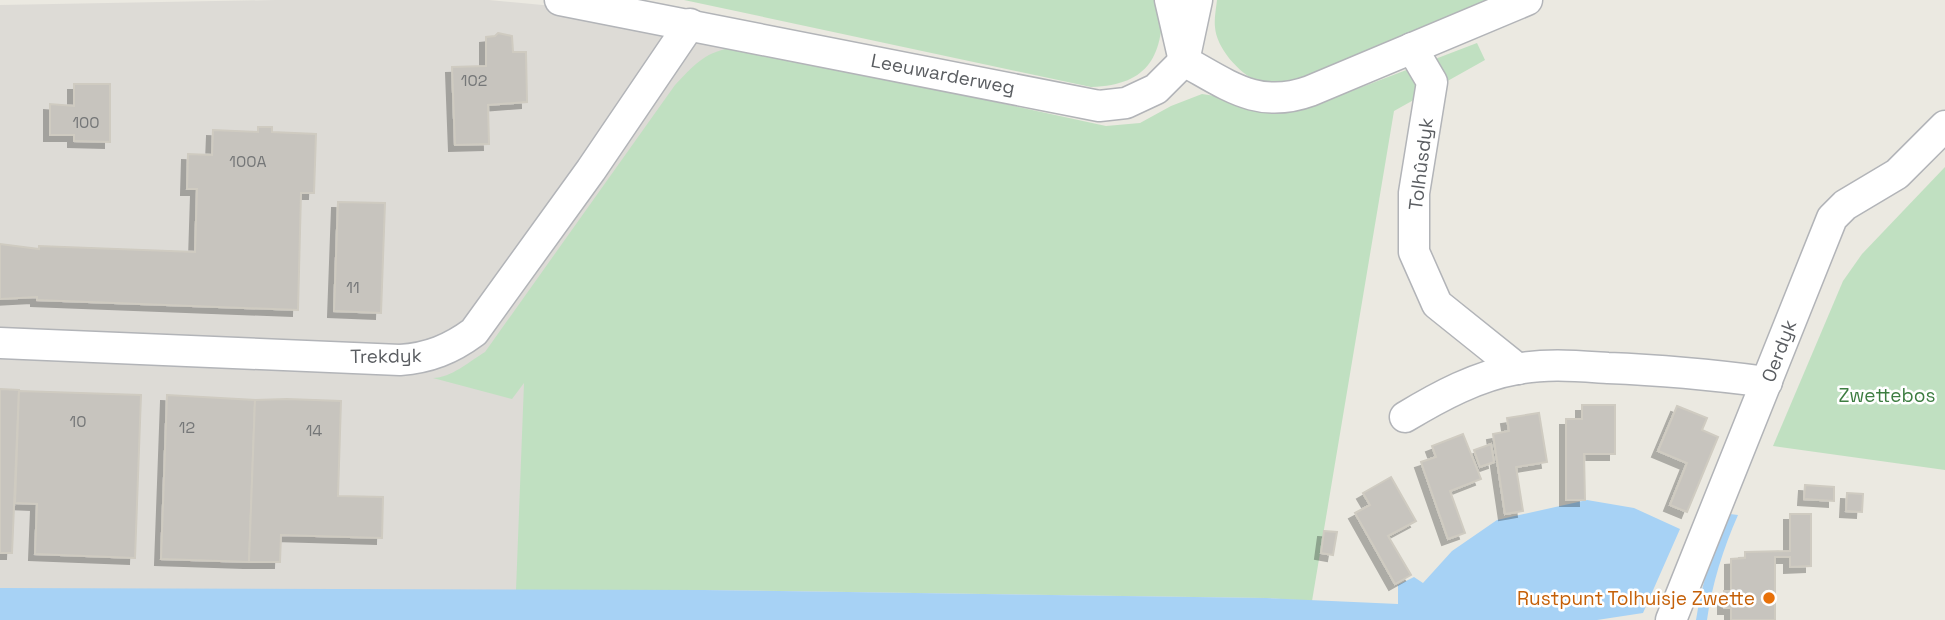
<svg xmlns="http://www.w3.org/2000/svg" width="1945" height="620" viewBox="0 0 1945 620" font-family="'Space Grotesk',sans-serif">
  <defs>
    <filter id="shadow"><feDropShadow dx="-6" dy="6" stdDeviation="0" flood-color="#0004"/></filter>
  </defs>
  <rect width="100%" height="100%" fill="#ebe9e1"/>
  <polygon fill="#dddbd6" points="275,0 489,0 606,11 772,48 548,610 0,597 0,5"/>
  <g fill="#c0e0c1">
    <path d="M684 0H1163C1163 54 1151 85 1091 87Z"/>
    <path d="M1217 0H1489L1307 81C1291 83 1273 87 1258 81 1239 74 1216 47 1215 27 1214 19 1216 9 1217 0Z"/>
    <path d="M1477 43 1485 60 1394 111 1312 601 1266 598 703 590H516L524 383 512 399 433 378C451 378 470 361 485 352L675 85C698 61 704 53 737 46L1106 126 1140 123 1171 106 1202 94 1222 97 1248 109 1281 113 1320 103Z"/>
    <polygon points="1945,167 1945,470 1773,446 1843,281 1862,254"/>
  </g>
  <g fill="#a7d2f5">
    <polygon points="1587,500 1634,508 1680,529 1643,613 1597,620 0,620 0,588 703,590 1266,598 1398,604 1398,585 1414,577 1423,583 1452,551 1497,520"/>
    <path d="M1730 514 1738 515C1723 549 1712 584 1707 620H1696C1702 581 1713 550 1730 514Z"/>
  </g>
  <g fill="#c7c4be" stroke="#cfcbc1" stroke-width="2" filter="url(#shadow)">
    <polygon points="498,33 512,36 513,52 526,52 527,102 488,105 489,144 455,145 452,67 486,66 486,37 495,36"/>
    <polygon points="74,84 110,84 110,142 74,141 74,135 50,135 50,104 74,106"/>
    <polygon points="258,127 272,127 272,132 316,134 314,193 301,193 298,310 37,300 37,297 0,299 0,244 39,249 39,246 195,252 197,189 187,189 188,154 212,155 213,130 258,132"/>
    <polygon points="338,202 385,203 381,313 334,311"/>
    <polygon points="0,389 19,390 12,553 0,553"/>
    <polygon points="19,391 141,395 135,558 35,554 37,504 15,503"/>
    <polygon points="167,395 255,400 249,562 161,559"/>
    <polygon points="287,399 341,401 338,496 383,497 382,538 281,535 280,562 249,562 255,400"/>
    <polygon points="1582,405 1615,405 1615,454 1584,454 1585,500 1566,500 1566,419 1582,419"/>
    <polygon points="1677,406 1707,418 1702,430 1718,437 1687,512 1670,505 1687,463 1658,451"/>
    <polygon points="1539,413 1547,462 1516,467 1523,511 1505,514 1493,434 1509,431 1507,418"/>
    <polygon points="1463,434 1481,479 1450,491 1465,533 1448,539 1421,462 1436,457 1432,446"/>
    <polygon points="1491,444 1494,462 1480,467 1474,450"/>
    <polygon points="1391,477 1416,521 1388,536 1411,575 1395,584 1355,513 1370,505 1363,493"/>
    <polygon points="1805,485 1834,487 1834,501 1804,499"/>
    <polygon points="1847,493 1863,494 1862,512 1846,511"/>
    <polygon points="1790,514 1811,514 1811,566 1790,567 1790,557 1775,557 1775,620 1731,620 1731,608 1724,608 1724,591 1731,591 1731,559 1745,558 1745,552 1790,551"/>
    <polygon points="1324,531 1337,532 1333,555 1321,553"/>
  </g>
  <g fill="none" stroke-linecap="round" stroke-linejoin="round">
    <defs>
      <g id="minor">
        <polyline points="560,0 1099,106 1126,103 1156,89 1184,61 1197,0"/>
        <path d="M1170 0 1184 61C1228 85 1258 110 1310 91L1527 0"/>
        <polyline points="1412,48 1432,82 1414,193 1414,252 1437,304 1518,369"/>
        <path d="M0 343 400 360C429 358 451 349 474 332L591 170 690 24"/>
        <path d="M1405 417C1440 396 1477 376 1517 369 1547 363 1578 366 1608 368 1662 370 1714 375 1767 382"/>
        <polyline points="1671,620 1832,218 1845,205 1897,174 1945,126"/>
      </g>
    </defs>
    <use href="#minor" stroke="#b2b4b8" stroke-width="33"/>
    <use href="#minor" stroke="#fff" stroke-width="30"/>
  </g>
  <circle fill="#e8710a" stroke="#fff" stroke-width="2.5" cx="1769" cy="598" r="7"/>
  <g text-anchor="middle" dominant-baseline="central" stroke-width="5" stroke-linejoin="round" paint-order="stroke">
    <g font-size="16" fill="#757778">
      <text x="474" y="80">102</text>
      <text x="86" y="122">100</text>
      <text x="248" y="161">100A</text>
      <text x="353" y="287">11</text>
      <text x="78" y="421">10</text>
      <text x="187" y="427">12</text>
      <text x="314" y="430">14</text>
    </g>
    <g font-size="19" fill="#5a5d61" stroke="#fff">
      <text transform="translate(943 74) rotate(11)">Leeuwarderweg</text>
      <text transform="translate(1421 164) rotate(-83)">Tolhûsdyk</text>
      <text transform="translate(1779 351) rotate(-69)">Oerdyk</text>
      <text transform="translate(386 356) rotate(-1)">Trekdyk</text>
    </g>
    <g font-size="19" fill="#3d7d41" stroke="#fff">
      <text x="1887" y="395">Zwettebos</text>
    </g>
    <g font-size="19" fill="#c56008" stroke="#fff" text-anchor="end">
      <text x="1755" y="598">Rustpunt Tolhuisje Zwette</text>
    </g>
  </g>
</svg>
